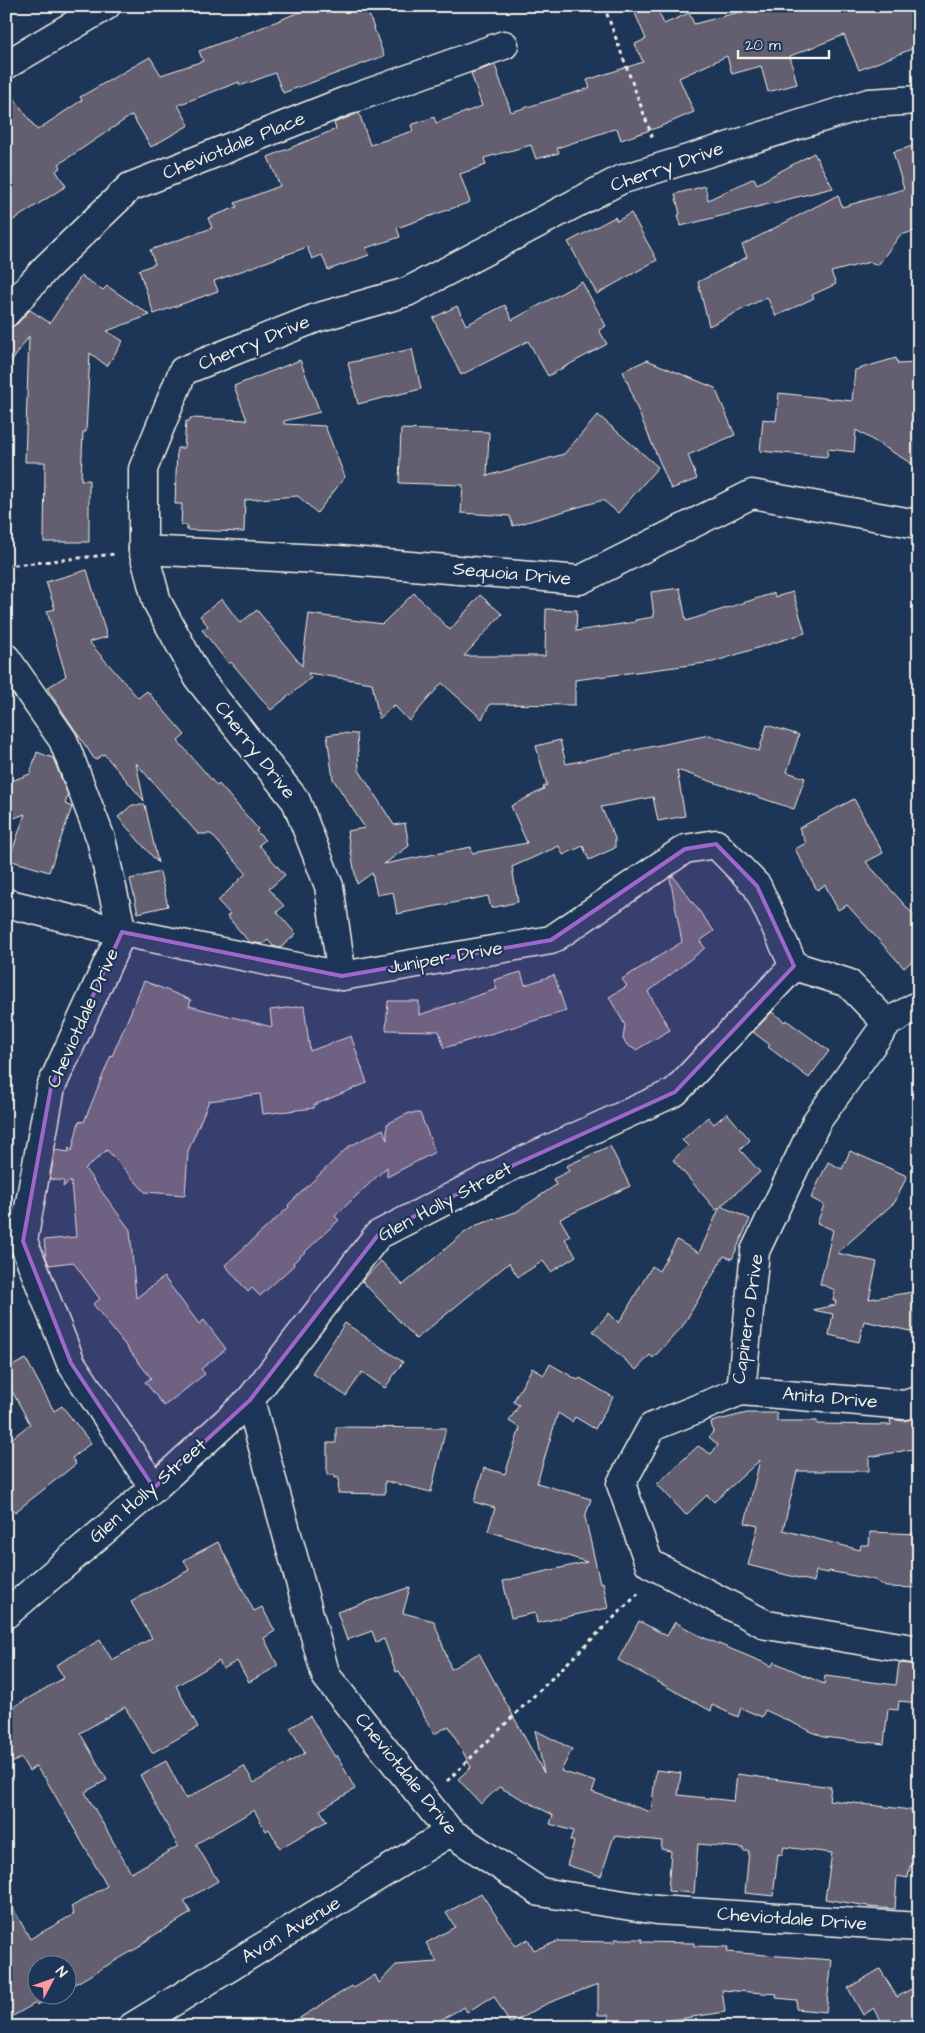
<svg xmlns="http://www.w3.org/2000/svg" width="925" height="2033" viewBox="0 0 925 2033" font-family="'Architects Daughter',sans-serif">
  <rect width="100%" height="100%" fill="#1d3557"/>
  <filter id="ink" filterUnits="userSpaceOnUse"><feTurbulence type="fractalNoise" baseFrequency=".02" numOctaves="2"/><feDisplacementMap in="SourceGraphic" scale="10" xChannelSelector="R" yChannelSelector="G"/><feConvolveMatrix kernelMatrix="1 2 1 2 8 2 1 2 1" color-interpolation-filters="sRGB"/></filter>
  <g filter="url(#ink)">
    <g fill="#635e70" stroke="#f4f1e8">
      <polygon points="314,6 366,6 384,56 283,93 275,73 240,86 239,82 178,105 189,125 151,147 132,115 59,164 61,167 56,171 66,186 6,225 6,87 37,130 82,100 80,97 150,57 161,75 203,61 199,51 258,29"/>
      <polygon points="632,6 656,6 664,24 689,13 694,24 762,6 919,6 919,46 859,70 844,35 790,56 797,84 768,92 761,66 732,74 727,56 679,78 694,112 659,127 621,140 617,128 557,148 559,153 536,159 531,145 484,158 486,165 460,174 470,202 397,228 400,237 366,248 369,255 328,270 322,255 312,259 307,247 214,281 218,291 154,314 139,270 155,264 150,250 212,228 208,218 237,207 235,203 280,186 268,157 336,129 334,123 359,113 370,145 413,131 411,125 434,117 436,123 482,106 471,73 495,65 511,112 590,88 587,80 643,62 635,44 646,39"/>
      <polygon points="919,144 919,230 900,235 878,265 870,262 831,272 836,284 812,295 814,298 776,316 767,297 709,326 698,282 747,257 742,245 838,195 842,207 904,189 893,152"/>
      <polygon points="814,153 833,188 681,226 678,215 680,214 675,194 705,186 708,200 754,178 757,184"/>
      <polygon points="631,213 657,260 597,294 568,242 615,217 617,221"/>
      <polygon points="81,276 103,290 107,286 150,315 107,331 123,341 107,366 90,353 86,432 83,432 81,480 89,480 89,542 44,542 45,462 25,462 29,336 6,370 6,328 17,324 30,310 50,323"/>
      <polygon points="582,282 606,326 599,330 607,344 548,376 528,341 461,375 433,318 457,306 466,325 505,305 512,320"/>
      <polygon points="412,349 421,389 358,404 348,363"/>
      <polygon points="896,358 898,364 919,363 919,468 856,430 854,452 828,449 827,457 760,451 763,419 776,421 779,393 852,401 855,370"/>
      <polygon points="300,360 320,412 284,421 284,424 325,426 345,477 317,513 298,496 245,500 244,532 187,530 187,525 181,525 182,504 175,504 177,448 184,448 186,421 190,421 190,418 247,420 234,386"/>
      <polygon points="647,360 715,388 735,435 688,455 697,479 671,489 632,396 633,396 623,371"/>
      <polygon points="598,415 658,467 618,513 603,500 513,526 510,516 461,513 463,485 399,483 401,429 489,432 487,476 564,454"/>
      <polygon points="87,570 107,637 89,642 138,698 147,691 185,735 178,741 217,786 219,784 258,829 256,831 265,840 259,845 285,875 269,889 284,906 277,912 296,934 280,948 273,946 268,940 263,944 249,942 227,916 230,914 218,901 246,873 211,834 198,834 136,763 144,801 104,754 95,760 47,688 66,676 47,611 55,609 46,582"/>
      <polygon points="680,588 686,621 774,593 775,597 793,592 805,633 713,662 575,680 575,705 490,704 482,719 442,683 409,721 394,705 379,719 372,683 308,673 311,678 271,710 231,662 229,664 202,630 208,626 200,616 222,599 240,623 257,610 302,666 309,614 382,624 414,593 450,630 480,595 502,614 464,656 545,656 546,609 577,610 576,631 635,622 635,620 654,617 651,592"/>
      <polygon points="767,725 799,735 787,772 805,778 794,809 677,770 685,816 658,821 653,797 601,807 615,838 615,848 589,860 583,846 563,855 559,846 512,867 518,902 491,908 488,896 397,914 393,892 377,895 372,873 357,884 347,831 365,828 333,779 327,735 341,733 357,734 359,770 394,825 405,823 409,846 384,864 471,847 472,853 527,843 511,806 544,789 543,787 547,785 536,746 560,740 566,764 709,735 759,751"/>
      <polygon points="37,752 53,758 68,795 65,804 72,807 49,872 9,860 25,814 6,821 6,783 30,774"/>
      <polygon points="854,799 883,853 866,862 919,921 919,955 904,968 847,905 838,910 825,885 817,890 795,849 806,843 799,828"/>
      <polygon points="132,805 145,805 158,863 118,817"/>
      <polygon points="160,872 168,906 138,913 130,879"/>
      <polygon points="673,876 714,931 700,941 705,948 648,992 670,1030 636,1050 627,1045 623,1039 625,1025 609,997 627,986 622,979 682,942 670,878"/>
      <polygon points="521,972 525,985 554,975 566,1011 444,1048 439,1031 386,1030 388,1001 419,1001 419,1015 497,989 494,980"/>
      <polygon points="144,981 191,1000 189,1006 272,1027 270,1010 304,1006 310,1051 351,1036 367,1083 314,1105 314,1108 263,1114 260,1094 209,1101 188,1151 185,1195 145,1192 107,1150 85,1169 130,1230 136,1298 164,1277 199,1324 204,1320 226,1349 201,1369 205,1374 164,1406 145,1382 151,1378 93,1304 100,1299 73,1262 49,1265 46,1257 44,1240 76,1237 71,1182 69,1182 63,1187 64,1181 50,1179 55,1150 69,1152 68,1147 72,1151 79,1121 84,1122 111,1055 112,1056"/>
      <polygon points="772,1012 785,1022 786,1020 829,1051 809,1078 768,1047 770,1045 753,1032"/>
      <polygon points="409,1113 420,1113 435,1152 387,1177 387,1167 335,1216 339,1220 293,1263 294,1265 260,1296 252,1288 248,1292 225,1265 289,1207 288,1205 348,1147 383,1129 387,1140 387,1124"/>
      <polygon points="727,1113 750,1140 740,1150 760,1172 721,1206 750,1219 732,1259 724,1256 682,1327 653,1358 650,1355 636,1370 593,1331 609,1313 619,1323 652,1266 659,1271 677,1240 699,1253 720,1207 716,1210 673,1160 688,1146 682,1140 708,1117 714,1124"/>
      <polygon points="610,1146 630,1186 560,1219 570,1236 565,1239 576,1256 551,1272 543,1261 518,1277 509,1263 416,1339 362,1281 381,1261 403,1285 464,1233 477,1225 516,1212 556,1185 553,1179 569,1171 566,1166"/>
      <polygon points="850,1151 907,1176 895,1202 837,1253 877,1262 869,1299 919,1291 919,1333 864,1321 859,1342 829,1335 833,1314 813,1310 835,1305 836,1301 833,1301 835,1290 820,1284 833,1230 817,1223 824,1205 811,1198 828,1162 842,1169"/>
      <polygon points="345,1323 403,1362 385,1388 362,1372 346,1396 312,1373"/>
      <polygon points="26,1359 54,1411 62,1406 91,1443 72,1458 76,1464 15,1512 6,1499 6,1443 30,1424 6,1380 6,1369"/>
      <polygon points="550,1364 578,1380 580,1378 613,1397 595,1429 575,1417 572,1422 558,1413 537,1483 591,1499 585,1517 600,1583 603,1582 608,1608 537,1623 535,1613 511,1618 503,1581 587,1562 488,1531 495,1508 474,1502 484,1468 505,1474 520,1428 509,1421 519,1405 513,1402 532,1368 544,1375"/>
      <polygon points="747,1413 777,1413 777,1421 817,1421 817,1424 891,1425 890,1419 904,1421 919,1417 919,1448 869,1457 869,1471 797,1471 783,1530 860,1550 861,1545 869,1545 870,1532 919,1534 919,1588 886,1587 875,1580 829,1571 829,1573 816,1571 814,1582 748,1565 758,1526 745,1523 760,1460 714,1502 707,1495 686,1515 657,1484 698,1446 711,1454 718,1445 709,1437 713,1432 711,1422"/>
      <polygon points="336,1427 446,1428 431,1492 385,1481 385,1494 338,1493 339,1477 335,1478 335,1475 327,1475 327,1443 336,1443"/>
      <polygon points="218,1542 254,1611 262,1607 275,1631 264,1638 278,1666 249,1682 237,1661 223,1669 219,1661 176,1686 198,1727 152,1753 125,1707 80,1733 107,1780 85,1792 131,1873 178,1846 140,1775 166,1761 186,1799 244,1766 254,1783 305,1753 290,1728 310,1716 335,1757 337,1755 355,1789 320,1810 327,1821 280,1848 269,1829 266,1831 254,1810 196,1844 218,1881 184,1901 191,1913 153,1936 140,1945 141,1946 68,1988 68,1966 38,1966 38,1996 55,1996 37,2005 36,2003 6,2020 6,1895 30,1939 74,1914 71,1907 107,1886 44,1776 43,1777 36,1766 29,1771 21,1758 6,1766 6,1711 64,1678 56,1665 100,1640 112,1660 152,1638 131,1602 189,1570 184,1560"/>
      <polygon points="410,1587 403,1613 434,1621 451,1669 479,1653 544,1773 535,1730 572,1749 561,1771 596,1782 592,1792 651,1812 656,1770 681,1773 678,1795 734,1801 737,1774 831,1787 829,1800 919,1811 919,1867 910,1866 908,1878 897,1876 895,1909 868,1907 868,1906 825,1899 832,1853 784,1847 782,1855 778,1854 773,1896 745,1893 749,1851 743,1851 743,1848 698,1844 694,1893 668,1891 671,1851 661,1849 662,1841 614,1836 601,1876 567,1865 574,1842 570,1840 573,1831 550,1824 553,1815 499,1787 481,1804 458,1779 471,1767 449,1726 434,1734 399,1671 396,1672 384,1639 376,1642 372,1631 347,1640 337,1612"/>
      <polygon points="639,1621 667,1636 675,1622 702,1637 772,1666 774,1662 824,1684 825,1676 896,1685 899,1663 919,1665 919,1703 899,1701 898,1710 888,1709 884,1744 823,1737 765,1710 762,1717 741,1708 738,1717 712,1705 711,1711 618,1660"/>
      <polygon points="481,1893 516,1946 528,1939 534,1950 559,1941 615,1942 615,1939 642,1939 642,1942 694,1943 694,1946 728,1947 727,1952 832,1960 826,2012 796,2009 797,2000 776,1998 777,1994 722,1990 725,2012 659,2022 640,2022 641,2027 609,2027 609,2015 598,2015 598,1984 546,2004 510,2024 494,1996 467,2012 464,2007 428,2027 285,2027 352,1986 354,1988 375,1975 379,1983 396,1965 437,1962 426,1943 455,1927 446,1913"/>
      <polygon points="880,1969 897,1997 911,1989 919,2001 919,2027 885,2027 874,2008 863,2015 848,1988"/>
    </g>
    <g fill="none" stroke-linecap="round" stroke-linejoin="round">
      <defs>
        <g id="street">
          <polyline points="6,65 106,6"/>
          <polyline points="6,313 47,267 130,187 346,101 504,45"/>
          <polyline points="143,550 339,560 580,580 752,494 912,523 919,522"/>
          <polyline points="6,658 63,740 101,839 122,932 51,1087 23,1241 71,1363 154,1488"/>
          <polyline points="6,903 122,932 342,976 551,940 685,849 716,844 757,886 794,966"/>
          <polyline points="794,966 848,983 887,1023 919,1005"/>
          <polyline points="342,976 329,886 296,801 199,679 157,602 143,550 143,469 183,371 316,318 407,292 620,180 869,103 919,100"/>
          <polyline points="887,1023 817,1121 755,1251 741,1391 652,1427 621,1484 649,1563 767,1625 919,1650"/>
          <polyline points="741,1391 905,1405 919,1400"/>
          <polyline points="250,1400 326,1676 450,1832 540,1892 657,1910 919,1927"/>
          <polyline points="6,1614 154,1488 250,1400 378,1235 514,1165 675,1092 794,966"/>
          <polyline points="132,2027 450,1832"/>
        </g>
      </defs>
      <use href="#street" stroke="#f4f1e8" stroke-width="31"/>
      <g stroke="#f4f1e8" stroke-width="3" stroke-dasharray="4 4" stroke-linecap="butt">
        <polyline points="604,6 653,139"/>
        <polyline points="6,566 115,554"/>
        <polyline points="447,1781 641,1591"/>
      </g>
      <use href="#street" stroke="#1d3557" stroke-width="28"/>
    </g>
  </g>
  <path fill="#9f67cb" fill-opacity="0.2" stroke="#9f67cb" stroke-width="4" stroke-linejoin="round" d="M716 844 757 886 794 966 675 1092 514 1165 378 1235 250 1400 154 1488 71 1363 23 1241 51 1087 122 932 342 976 551 940 685 849Z"/>
  <g text-anchor="middle" dominant-baseline="central" stroke-width="4.5" stroke-linejoin="round" paint-order="stroke">
    <g font-size="19" fill="#f4f1e8" stroke="#1d3557">
      <text transform="translate(234 146) rotate(-22)">Cheviotdale Place</text>
      <text transform="translate(667 167) rotate(-19)">Cherry Drive</text>
      <text transform="translate(254 343) rotate(-22)">Cherry Drive</text>
      <text transform="translate(512 574) rotate(5)">Sequoia Drive</text>
      <text transform="translate(255 750) rotate(52)">Cherry Drive</text>
      <text transform="translate(445 958) rotate(-10)">Juniper Drive</text>
      <text transform="translate(83 1018) rotate(-66)">Cheviotdale Drive</text>
      <text transform="translate(445 1202) rotate(-28)">Glen Holly Street</text>
      <text transform="translate(748 1319) rotate(-82)">Capinero Drive</text>
      <text transform="translate(830 1398) rotate(5)">Anita Drive</text>
      <text transform="translate(148 1491) rotate(-41)">Glen Holly Street</text>
      <text transform="translate(406 1774) rotate(51)">Cheviotdale Drive</text>
      <text transform="translate(792 1919) rotate(4)">Cheviotdale Drive</text>
      <text transform="translate(291 1930) rotate(-31)">Avon Avenue</text>
    </g>
  </g>
  <rect width="925" height="2033" fill="none" stroke="#1d3557" stroke-width="25"/>
  <rect x="12" y="12" width="900" height="2008" fill="none" stroke="#f4f1e8" stroke-width="2" filter="url(#ink)"/>
  <g transform="translate(52 1980) rotate(49)"><circle r="24" fill="#1d3557" stroke="#738091"/>
  <path d="M0-4L9 19L0 12L-9 19Z" fill="#ff9aa2"/>
  <text y="-8" font-size="14" font-weight="bold" text-anchor="middle" fill="#f4f1e8">N</text>
  </g>
  <path d="M738 50v8h91v-8" fill="none" stroke="#f4f1e8" stroke-width="2.5"/>
  <text x="745" y="50" font-size="15" fill="#f4f1e8" stroke="#1d3557" stroke-width="4" paint-order="stroke">20 m</text>
</svg>
